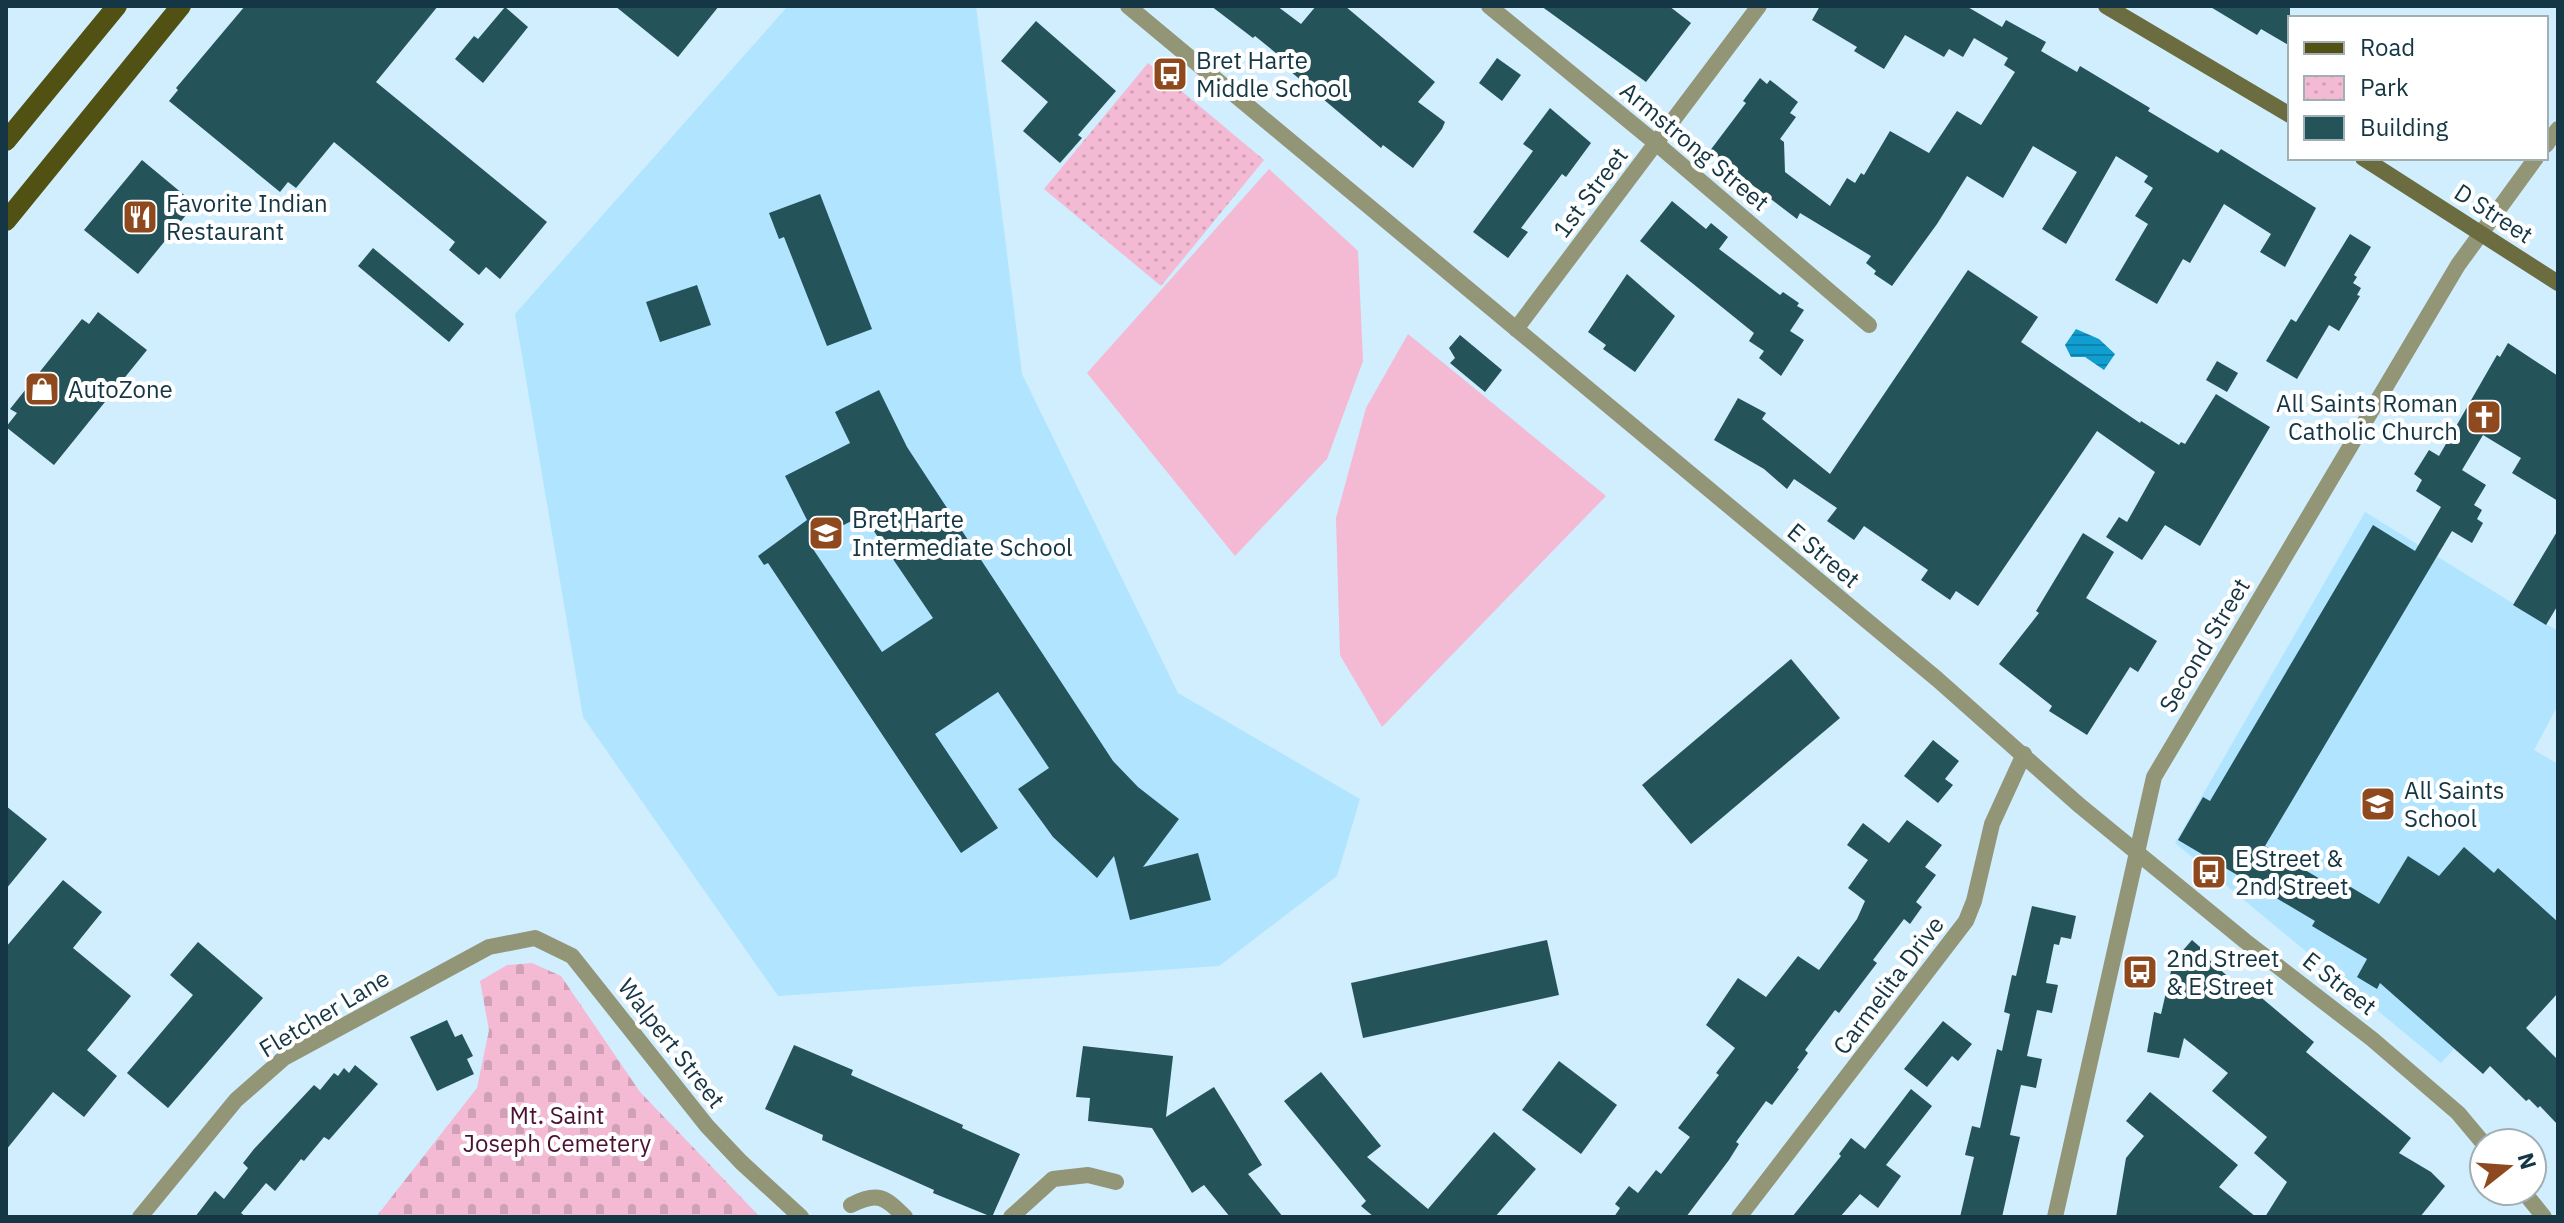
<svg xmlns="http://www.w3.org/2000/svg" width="2564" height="1223" viewBox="0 0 2564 1223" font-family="'IBM Plex Sans',sans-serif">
  <defs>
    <pattern id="cemetery-stones" width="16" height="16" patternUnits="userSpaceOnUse" patternTransform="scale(2)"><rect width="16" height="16" fill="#f4b9d3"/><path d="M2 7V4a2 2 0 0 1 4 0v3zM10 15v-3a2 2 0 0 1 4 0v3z" fill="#d0a0b6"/></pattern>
    <pattern id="park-dots" width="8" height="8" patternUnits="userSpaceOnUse" patternTransform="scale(2)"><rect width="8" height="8" fill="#f4b9d3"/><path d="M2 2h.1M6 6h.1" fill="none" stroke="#d0a0b6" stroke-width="1.8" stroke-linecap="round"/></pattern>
    <pattern id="water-rules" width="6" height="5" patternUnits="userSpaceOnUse" patternTransform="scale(2)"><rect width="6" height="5" fill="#109ed0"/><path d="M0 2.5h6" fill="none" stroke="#0e82ab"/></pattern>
  </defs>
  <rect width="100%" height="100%" fill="#d0eefe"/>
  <g fill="#b1e4fe">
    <polygon points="788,6 976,6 1022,374 1178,693 1360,799 1337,876 1219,966 778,996 583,717 515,314"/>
    <polygon points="2365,512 2558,631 2558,705 2534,750 2558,764 2558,944 2554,941 2441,1063 2175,843"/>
  </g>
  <g fill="#f4b9d3">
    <polygon points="1269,169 1358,251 1363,361 1327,459 1235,556 1087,373"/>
    <polygon points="1408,334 1606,496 1382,727 1340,655 1336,518 1366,408"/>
  </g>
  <polygon fill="url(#cemetery-stones)" points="532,963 561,976 640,1092 760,1217 376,1217 477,1088 489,1030 480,981 507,965"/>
  <polygon fill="url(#park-dots)" points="1148,63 1264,160 1161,286 1044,189"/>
  <polygon fill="url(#water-rules)" points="2076,329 2099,339 2115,354 2104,370 2085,357 2071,357 2065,345"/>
  <g fill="#25535a" fill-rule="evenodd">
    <polygon points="245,6 438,6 376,82 547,222 500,279 486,267 479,275 449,250 455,242 334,142 296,188 288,182 280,192 169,101 178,90 176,88"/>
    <polygon points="615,6 719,6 678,57"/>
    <polygon points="1211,6 1277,6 1301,24 1316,6 1345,6 1435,82 1418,102 1445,122 1442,129 1413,168 1383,145 1381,148 1290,71 1293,67 1255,36 1253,38"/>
    <polygon points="1541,6 1669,6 1691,23 1646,82"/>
    <polygon points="1820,6 1966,6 2002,27 2006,20 2046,42 2041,51 2077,72 2080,66 2150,108 2148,111 2218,153 2221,149 2316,208 2285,267 2260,252 2271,234 2224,204 2190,263 2183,259 2157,304 2115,280 2148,224 2135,216 2153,188 2144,182 2148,176 2116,156 2066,244 2042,229 2077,172 2033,146 2003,198 1967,176 1937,224 1892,286 1874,274 1876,271 1866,263 1871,256 1800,213 1797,219 1709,152 1746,103 1743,101 1760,78 1767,84 1770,80 1798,102 1790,113 1796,117 1780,139 1784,142 1785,172 1830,206 1847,178 1855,183 1861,173 1864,175 1890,131 1929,153 1957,111 1981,125 2015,72 2004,65 2008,58 1974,38 1963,57 1949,49 1944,57 1905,35 1884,69 1854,51 1857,47 1812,20"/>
    <polygon points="2209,6 2290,6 2290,46 2261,29 2257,35"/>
    <polygon points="505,7 528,27 483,83 455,59 474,36 478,39"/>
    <polygon points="1036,21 1116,91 1078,135 1082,138 1060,163 1023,131 1048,102 1001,61"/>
    <polygon points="1497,58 1521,75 1502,101 1479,83"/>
    <polygon points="1550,108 1591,143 1566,177 1562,174 1521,228 1528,232 1508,258 1473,232 1533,151 1523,144"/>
    <polygon points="142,160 195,204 138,274 84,230"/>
    <polygon points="820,194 872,329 827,346 784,237 779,239 769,213"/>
    <polygon points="1672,201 1706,229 1711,223 1728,237 1719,249 1780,295 1783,292 1799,303 1797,306 1804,310 1790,331 1804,340 1781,376 1759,358 1764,351 1749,341 1754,333 1640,241"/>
    <polygon points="2350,234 2371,247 2354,275 2357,277 2353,283 2361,288 2357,295 2360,296 2339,331 2329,325 2297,379 2266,361 2291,319 2296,322"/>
    <polygon points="373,248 464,324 449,342 358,266"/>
    <polygon points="1968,270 2038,317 2021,342 2140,423 2141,421 2179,445 2181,442 2185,444 2216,394 2270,427 2200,546 2165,525 2142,560 2106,537 2119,517 2127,522 2155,472 2097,431 1978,606 1956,591 1950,600 1921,580 1928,570 1864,526 1854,540 1827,521 1837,508 1794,479 1787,489 1764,469 1714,440 1738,398 1766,413 1762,419 1830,474"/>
    <polygon points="1627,274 1675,316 1635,372 1603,349 1606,345 1588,332"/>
    <polygon points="697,285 711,325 660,342 646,302"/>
    <polygon points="98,312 147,350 54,465 6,427 17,413 10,409 82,319 89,324"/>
    <polygon points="1460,335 1502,370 1485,392 1450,363 1455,358 1449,348"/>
    <polygon points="2508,343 2558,376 2558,501 2512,473 2521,458 2483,435 2462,470 2486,485 2474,505 2482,510 2477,519 2483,523 2472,543 2452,531 2265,846 2335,888 2339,880 2379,904 2408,856 2439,876 2464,847 2494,873 2498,868 2558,922 2558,993 2526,1028 2558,1060 2558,1125 2540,1106 2538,1108 2529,1099 2526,1101 2490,1066 2483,1074 2380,983 2377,989 2357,977 2367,959 2312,926 2315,921 2178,840 2203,797 2210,801 2373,525 2415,551 2441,507 2416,491 2422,480 2414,474 2429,450 2439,456 2497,355 2500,357"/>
    <polygon points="2217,361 2238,373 2227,392 2206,380"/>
    <path d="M879 390 907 447 1113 761 1138 787 1179 819 1143 867 1198 853 1211 900 1130 920 1114 856 1097 878 1053 837 1018 789 1049 768 998 692 935 734 998 828 961 853 768 563 764 565 758 556 807 520 785 476 850 443 835 412ZM863 515 933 618 882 652 809 543Z"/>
    <polygon points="2558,530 2558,605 2546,625 2513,605"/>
    <polygon points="2083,533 2114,552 2086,598 2157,641 2138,672 2130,667 2087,735 2049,711 2052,706 1999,664 2039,613 2036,611"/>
    <polygon points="1791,659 1840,718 1691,844 1642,785"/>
    <polygon points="1933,740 1959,761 1945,779 1953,785 1938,803 1904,776"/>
    <polygon points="6,806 47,839 6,889"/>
    <polygon points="1907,820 1942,845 1925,867 1936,875 1916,902 1922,907 1910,924 1904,919 1873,960 1877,963 1839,1013 1835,1010 1805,1050 1808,1053 1797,1068 1799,1069 1772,1105 1766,1101 1736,1142 1739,1144 1729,1160 1686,1217 1614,1217 1620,1208 1615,1204 1629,1186 1638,1193 1656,1170 1661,1174 1690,1137 1678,1128 1719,1075 1716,1073 1735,1048 1706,1025 1738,978 1766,997 1798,956 1819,970 1857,919 1865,901 1848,888 1868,860 1847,845 1863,823 1889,843"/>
    <polygon points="63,880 102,912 73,948 131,996 87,1050 117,1076 84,1117 53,1092 6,1150 6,947"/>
    <polygon points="2032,906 2076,916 2071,939 2061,937 2059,945 2054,944 2046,983 2058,985 2052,1013 2037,1010 2027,1056 2042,1059 2036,1088 2021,1085 2010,1135 2020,1137 2002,1217 1960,1217 1974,1157 1965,1155 1972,1126 1980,1128 1997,1049 2002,1051 2010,1014 2004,1012 2012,975 2016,976"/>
    <polygon points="1547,940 1559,995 1363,1038 1351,983"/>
    <polygon points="2192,940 2207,953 2205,956 2234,982 2238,978 2314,1042 2306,1052 2411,1138 2399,1153 2431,1172 2445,1186 2420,1217 2265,1217 2287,1182 2254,1153 2267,1137 2212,1091 2228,1073 2184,1038 2179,1058 2147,1052 2154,1012 2161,1014 2171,971 2182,959 2178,956"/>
    <polygon points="198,942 263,998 168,1108 127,1073 193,995 170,975"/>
    <polygon points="447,1020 455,1037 462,1034 473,1056 467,1059 474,1074 437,1091 410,1037"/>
    <polygon points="1943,1021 1972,1044 1958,1061 1952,1056 1927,1087 1904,1069"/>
    <polygon points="794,1045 853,1070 851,1075 963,1125 962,1128 1020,1154 992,1217 933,1193 934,1190 822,1140 823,1135 765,1109"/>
    <polygon points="1083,1046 1173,1056 1166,1117 1214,1087 1262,1165 1248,1174 1283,1217 1230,1217 1204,1185 1192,1193 1152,1128 1088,1121 1090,1098 1076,1097"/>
    <polygon points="1559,1061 1617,1105 1581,1154 1522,1110"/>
    <polygon points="355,1065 378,1084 329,1140 324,1137 304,1161 301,1159 275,1191 266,1183 241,1213 246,1217 195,1217 215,1191 224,1199 248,1168 243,1163 254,1149 314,1085 320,1090 334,1073 338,1076 344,1068 349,1073"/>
    <polygon points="1321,1072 1381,1146 1367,1157 1428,1209 1494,1132 1536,1169 1495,1217 1374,1217 1361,1206 1366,1201 1284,1101"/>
    <polygon points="1911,1089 1932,1106 1886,1165 1901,1176 1878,1208 1860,1194 1840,1217 1792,1217 1841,1156 1839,1154 1851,1138 1865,1149"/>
    <polygon points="2150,1092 2238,1165 2219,1187 2256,1217 2116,1217 2126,1158 2144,1136 2126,1121"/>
  </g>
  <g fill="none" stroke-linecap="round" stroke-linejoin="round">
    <g stroke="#939577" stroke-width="16">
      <polyline points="1489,6 1657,144 1869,325"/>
      <polyline points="1516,329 1759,6"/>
      <path d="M851 1205C878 1191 885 1197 905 1217"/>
      <polyline points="140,1217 236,1100 284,1058 489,947 535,938 572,956 707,1126 741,1162 801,1217"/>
      <polyline points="1011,1217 1053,1179 1088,1175 1116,1182"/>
      <polyline points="1739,1217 1966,921 1974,901 1992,824 2024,754"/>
    </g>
    <g stroke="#939577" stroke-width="16">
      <polyline points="1128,6 1937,679 2079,805 2245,941 2372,1039 2458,1113 2484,1144"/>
      <polyline points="2546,145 2558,129"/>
      <polyline points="2523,1191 2544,1217"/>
      <polyline points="2055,1217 2154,777 2458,265 2536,158"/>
    </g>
    <g stroke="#6b6d40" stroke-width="16">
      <polyline points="2106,6 2290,115"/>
      <polyline points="2363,158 2558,283"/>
    </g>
    <g stroke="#505113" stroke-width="20">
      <polyline points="6,141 117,6"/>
      <polyline points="6,221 181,6"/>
    </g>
  </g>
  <defs>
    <symbol id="bus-square" viewBox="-11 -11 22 22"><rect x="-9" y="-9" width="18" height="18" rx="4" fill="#8e4a1e" stroke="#fff"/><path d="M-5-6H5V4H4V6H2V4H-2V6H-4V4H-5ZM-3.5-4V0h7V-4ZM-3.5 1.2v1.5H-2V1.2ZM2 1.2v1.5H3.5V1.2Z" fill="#fff"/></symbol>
    <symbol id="restaurant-square" viewBox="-11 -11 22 22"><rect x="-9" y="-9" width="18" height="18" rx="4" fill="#8e4a1e" stroke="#fff"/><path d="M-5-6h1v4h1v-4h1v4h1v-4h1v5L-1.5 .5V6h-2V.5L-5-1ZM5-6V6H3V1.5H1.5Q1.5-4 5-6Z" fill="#fff"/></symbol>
    <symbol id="shop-square" viewBox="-11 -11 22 22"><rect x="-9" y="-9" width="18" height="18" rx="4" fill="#8e4a1e" stroke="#fff"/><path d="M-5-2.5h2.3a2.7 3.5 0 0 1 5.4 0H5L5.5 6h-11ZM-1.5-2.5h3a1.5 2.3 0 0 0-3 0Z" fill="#fff"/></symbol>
    <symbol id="church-square" viewBox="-11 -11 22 22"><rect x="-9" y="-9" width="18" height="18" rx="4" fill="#8e4a1e" stroke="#fff"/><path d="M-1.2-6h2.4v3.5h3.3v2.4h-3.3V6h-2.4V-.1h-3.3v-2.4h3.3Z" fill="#fff"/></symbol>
    <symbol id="school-square" viewBox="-11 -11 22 22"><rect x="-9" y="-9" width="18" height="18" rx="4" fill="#8e4a1e" stroke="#fff"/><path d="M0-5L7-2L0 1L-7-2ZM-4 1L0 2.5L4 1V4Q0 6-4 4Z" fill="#fff"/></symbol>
  </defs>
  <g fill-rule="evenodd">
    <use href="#bus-square" x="1150" y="54" width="40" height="40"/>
    <use href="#restaurant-square" x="120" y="197" width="40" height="40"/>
    <use href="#shop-square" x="22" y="369" width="40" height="40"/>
    <use href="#church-square" x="2464" y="397" width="40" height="40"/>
    <use href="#school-square" x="806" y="513" width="40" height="40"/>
    <use href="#school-square" x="2358" y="784" width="40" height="40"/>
    <use href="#bus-square" x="2189" y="852" width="40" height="40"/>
    <use href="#bus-square" x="2120" y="952" width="40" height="40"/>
  </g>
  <g text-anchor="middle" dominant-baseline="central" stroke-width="8" stroke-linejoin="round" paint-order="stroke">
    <g font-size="24" fill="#143645" stroke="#fff" text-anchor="start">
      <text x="1196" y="60">Bret Harte<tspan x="1196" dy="28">Middle School</tspan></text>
      <text x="166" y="203">Favorite Indian<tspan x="166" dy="28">Restaurant</tspan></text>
      <text x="68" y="389">AutoZone</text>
      <text x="2458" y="403" text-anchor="end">All Saints Roman<tspan x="2458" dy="28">Catholic Church</tspan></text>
      <text x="852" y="519">Bret Harte<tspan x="852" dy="28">Intermediate School</tspan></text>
      <text x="2404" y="790">All Saints<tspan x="2404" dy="28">School</tspan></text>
      <text x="2235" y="858">E Street &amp;<tspan x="2235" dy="28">2nd Street</tspan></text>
      <text x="2166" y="958">2nd Street<tspan x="2166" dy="28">&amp; E Street</tspan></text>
    </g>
    <g font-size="24" fill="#143645" stroke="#fff">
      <text transform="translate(1695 146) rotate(40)">Armstrong Street</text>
      <text transform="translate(1590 192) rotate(-53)">1st Street</text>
      <text transform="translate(2494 213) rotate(33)">D Street</text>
      <text transform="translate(1824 555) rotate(40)">E Street</text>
      <text transform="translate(2204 645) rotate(-59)">Second Street</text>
      <text transform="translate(2340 983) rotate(38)">E Street</text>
      <text transform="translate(1888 985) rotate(-53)">Carmelita Drive</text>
      <text transform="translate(324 1013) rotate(-31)">Fletcher Lane</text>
      <text transform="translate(672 1043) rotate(52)">Walpert Street</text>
    </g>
    <g font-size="24" fill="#4b1132" stroke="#fff">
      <text x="557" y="1115">Mt. Saint<tspan x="557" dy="28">Joseph Cemetery</tspan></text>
    </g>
  </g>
  <rect width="2564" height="1223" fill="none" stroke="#143645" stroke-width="16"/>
  <rect x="2288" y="16" width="260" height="144" fill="#ffffff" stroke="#a1afb5" stroke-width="2"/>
  <rect x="2304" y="42" width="40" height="12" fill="#505113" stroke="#a1afb5" stroke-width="2"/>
  <text x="2360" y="56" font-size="24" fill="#143645">Road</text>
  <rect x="2304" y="76" width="40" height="24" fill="url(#park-dots)" stroke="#a1afb5" stroke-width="2"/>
  <text x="2360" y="96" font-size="24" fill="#143645">Park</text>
  <rect x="2304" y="116" width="40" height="24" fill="#25535a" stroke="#a1afb5" stroke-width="2"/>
  <text x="2360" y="136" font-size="24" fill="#143645">Building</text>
  <g transform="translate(2508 1167) rotate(73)"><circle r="38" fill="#ffffff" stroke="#a1afb5" stroke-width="2"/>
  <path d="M0-6L14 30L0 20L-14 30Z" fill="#8e4a1e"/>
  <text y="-12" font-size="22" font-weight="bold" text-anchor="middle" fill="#143645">N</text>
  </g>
</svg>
